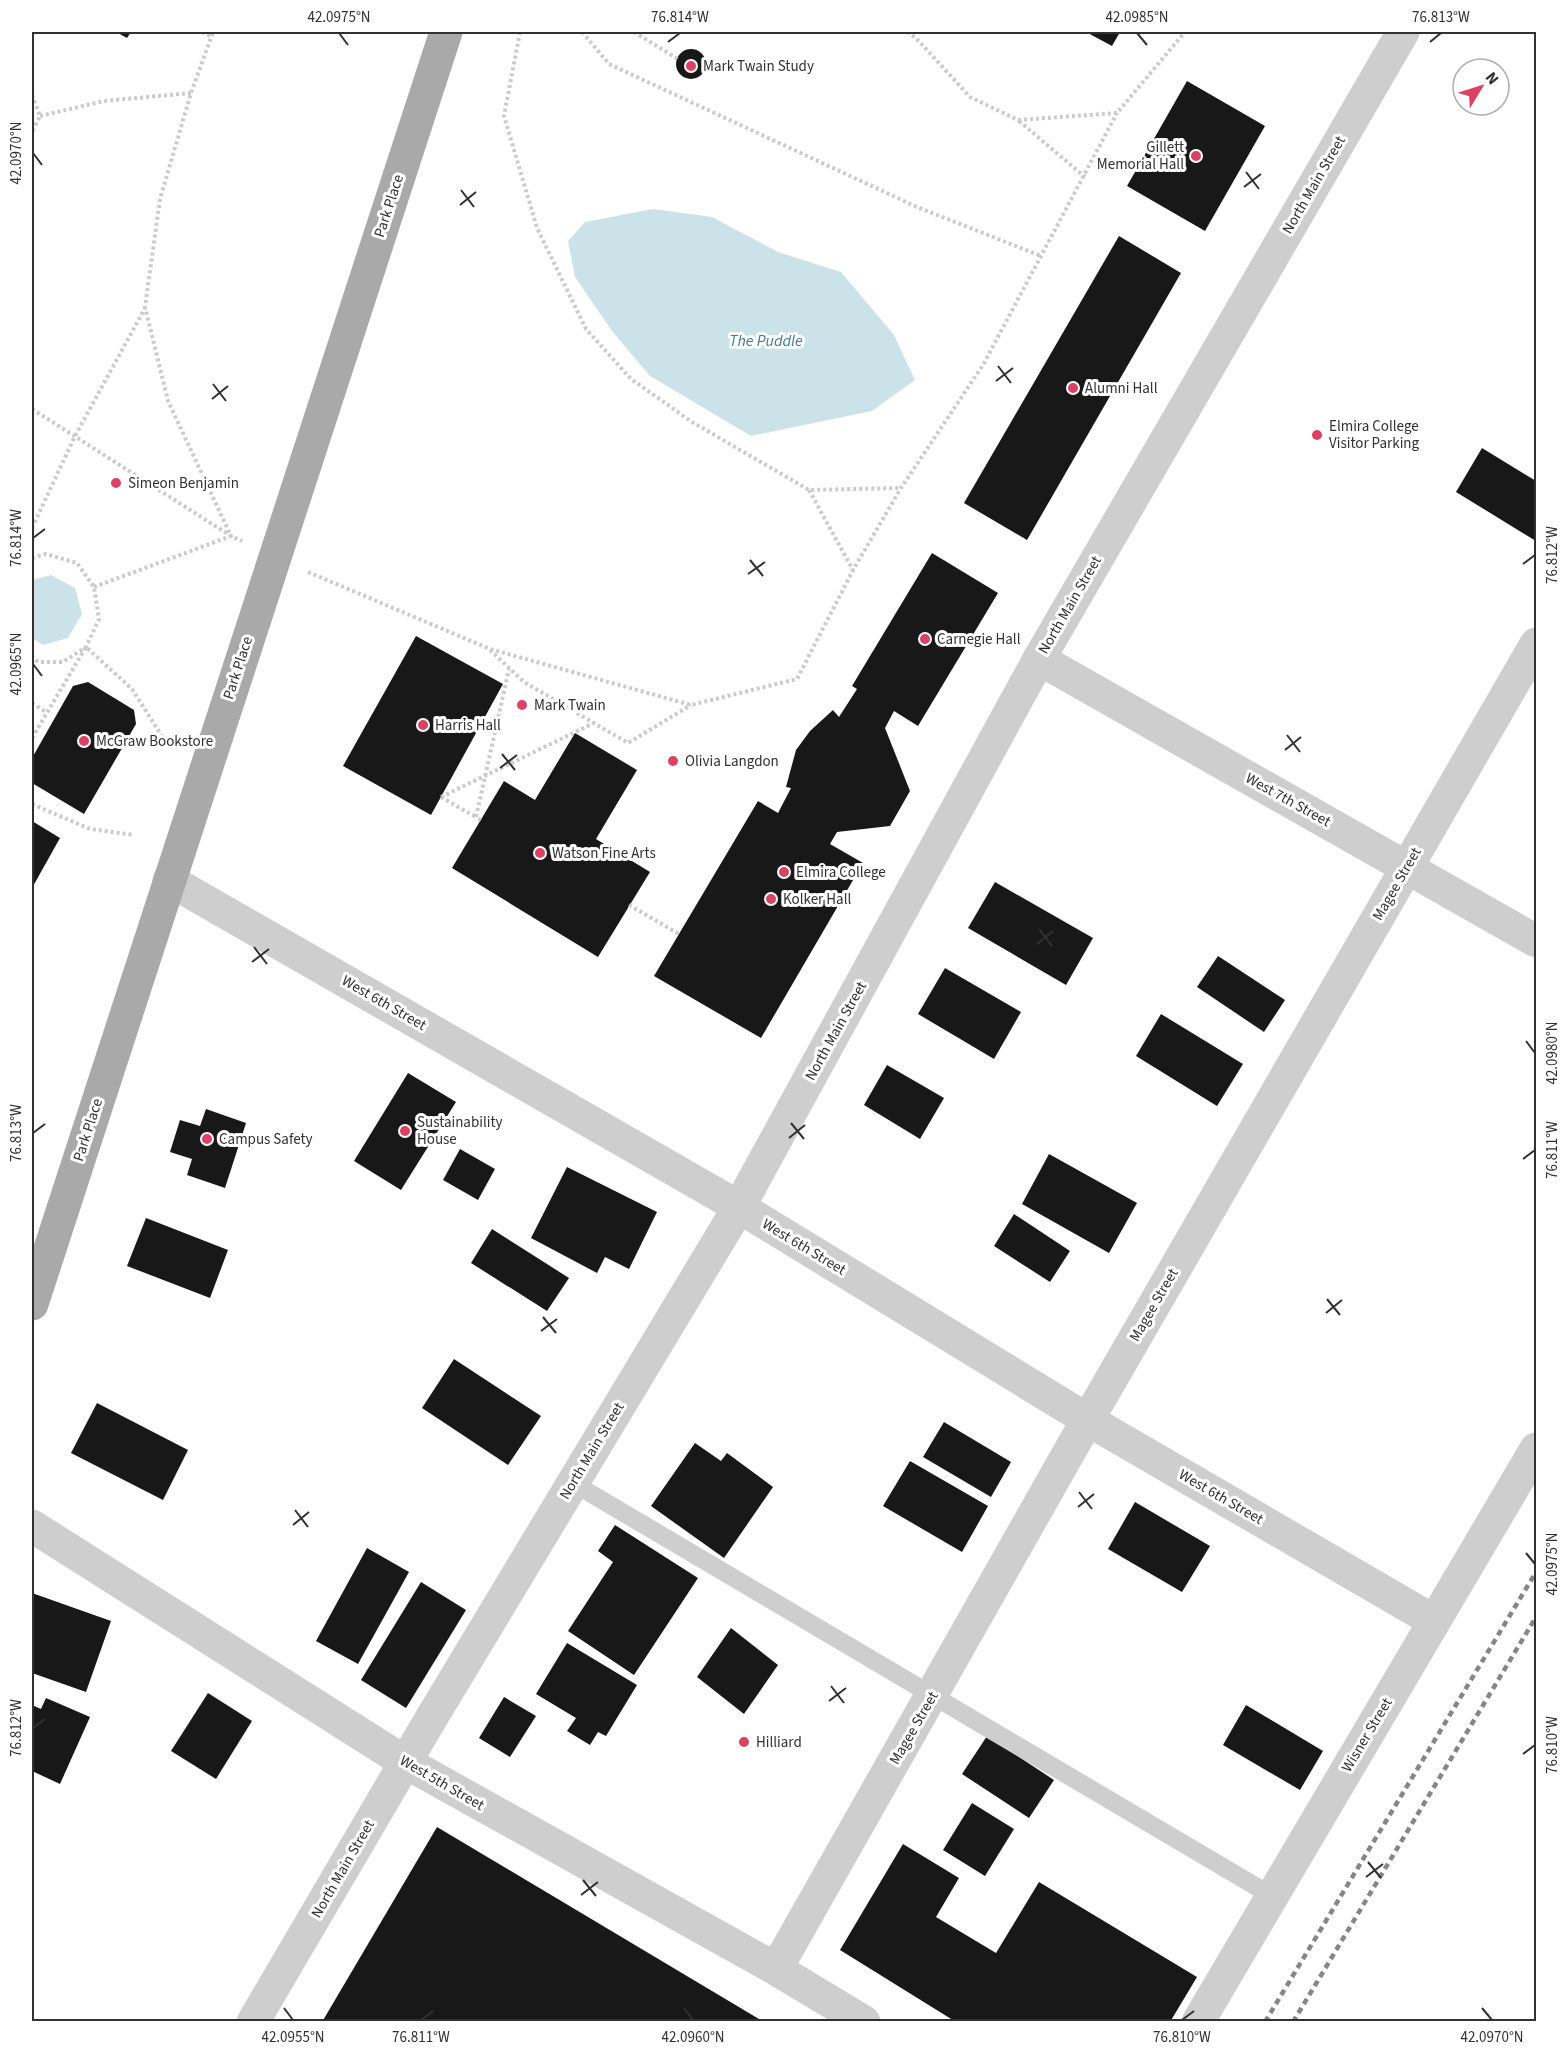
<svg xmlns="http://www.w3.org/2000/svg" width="1568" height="2053" viewBox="0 0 1568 2053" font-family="'Source Sans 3',sans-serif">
  <rect width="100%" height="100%" fill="#fff"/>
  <g fill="#cce2e9">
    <polygon points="653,209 712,217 778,252 841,272 894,335 915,380 872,411 751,436 650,376 612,331 575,277 568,241 585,222"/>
    <polygon points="51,575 75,588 82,614 68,638 43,645 32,638 32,580"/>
  </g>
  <g fill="#181818">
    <polygon points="116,32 131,32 127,38"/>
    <polygon points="1086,32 1120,32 1112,46"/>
    <circle cx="691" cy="64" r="15"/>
    <polygon points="1187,81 1265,126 1205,231 1127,186"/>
    <polygon points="1119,236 1181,273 1027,540 964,503"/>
    <polygon points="1482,448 1536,481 1536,541 1456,492"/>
    <polygon points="932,553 998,593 918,726 894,711 885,728 910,791 890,826 837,832 830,844 863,863 761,1038 654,976 758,801 778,813 791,788 786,787 796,750 810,731 833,710 839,717 857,689 852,686"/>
    <polygon points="416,636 503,684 431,815 343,766"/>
    <polygon points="88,682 134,710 136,724 84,814 32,783 32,758 73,686"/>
    <polygon points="575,733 637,770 596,839 650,872 598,957 452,868 504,781 535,800"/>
    <polygon points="32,821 60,838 32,888"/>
    <polygon points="995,882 1093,938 1066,985 968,928"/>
    <polygon points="1218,956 1285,1000 1264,1032 1197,987"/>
    <polygon points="945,968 1021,1012 994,1059 918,1014"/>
    <polygon points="1161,1014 1243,1064 1217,1106 1136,1056"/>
    <polygon points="887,1065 944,1098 920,1139 864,1105"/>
    <polygon points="408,1073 456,1102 401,1190 354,1161"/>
    <polygon points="206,1109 246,1123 225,1188 187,1175 192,1159 170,1152 180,1120 200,1126"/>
    <polygon points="460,1149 495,1169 478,1200 443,1180"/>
    <polygon points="1049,1154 1137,1203 1109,1253 1022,1204"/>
    <polygon points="567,1167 657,1212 629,1269 605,1257 597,1273 531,1238"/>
    <polygon points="1014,1214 1070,1251 1050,1282 994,1246"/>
    <polygon points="146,1218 228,1250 210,1298 127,1266"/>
    <polygon points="492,1229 569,1278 547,1311 471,1263"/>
    <polygon points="454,1359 541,1416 508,1465 422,1408"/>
    <polygon points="97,1403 188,1450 163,1500 71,1453"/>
    <polygon points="944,1422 1011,1462 991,1497 923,1457"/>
    <polygon points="695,1443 721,1461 727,1453 773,1487 724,1558 651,1506"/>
    <polygon points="910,1461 988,1506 962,1552 883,1506"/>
    <polygon points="1135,1502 1210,1546 1182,1592 1108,1549"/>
    <polygon points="615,1525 698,1578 634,1675 568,1631 613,1562 598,1551"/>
    <polygon points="367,1548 409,1572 358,1664 316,1641"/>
    <polygon points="421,1582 466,1610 406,1708 361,1680"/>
    <polygon points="32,1593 111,1621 86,1692 32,1673"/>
    <polygon points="731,1628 778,1665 744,1714 697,1677"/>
    <polygon points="567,1643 637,1685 606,1736 598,1732 590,1745 567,1731 576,1718 536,1694"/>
    <polygon points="208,1693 252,1721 216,1779 171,1751"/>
    <polygon points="504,1697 536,1716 510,1757 479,1738"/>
    <polygon points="46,1698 90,1717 60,1784 32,1771 32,1705 41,1709"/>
    <polygon points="1246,1705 1323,1751 1300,1790 1223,1745"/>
    <polygon points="987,1736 1054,1780 1029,1818 962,1774"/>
    <polygon points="972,1803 1014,1829 985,1876 943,1850"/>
    <polygon points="437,1827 764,2022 322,2022"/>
    <polygon points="903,1844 959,1878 936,1917 996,1953 1039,1882 1197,1977 1170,2022 956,2022 840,1950"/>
  </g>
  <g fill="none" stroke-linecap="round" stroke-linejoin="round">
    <g stroke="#cbcbcb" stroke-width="4" stroke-dasharray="3 3" stroke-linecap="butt">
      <polyline points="202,32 210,36"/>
      <polyline points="520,32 504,116 537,228 586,329 631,379 692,422 809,490 900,488"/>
      <polyline points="582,32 609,64 917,207 1041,256"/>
      <polyline points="634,32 678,59"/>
      <polyline points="907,32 916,38 970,97 1018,120 1117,113 1185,32"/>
      <polyline points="32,95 40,116 32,132"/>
      <polyline points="40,116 104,101 191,93"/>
      <polyline points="1019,121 1085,177"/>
      <polyline points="32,409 231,536 242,541"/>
      <polyline points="809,490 853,570"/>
      <polyline points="32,528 75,436 145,308"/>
      <polyline points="32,558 46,554 77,563 94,587 99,619 86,647 63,662 38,662 32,657"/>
      <polyline points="308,572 490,649 691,705 797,679 853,570 901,488 983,365 1117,113"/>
      <polyline points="94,587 231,536 168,401 145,307 160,199 191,93 213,32"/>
      <polyline points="490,650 524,682 628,743 691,705"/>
      <polyline points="32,703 46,712"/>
      <polyline points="32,738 86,647 132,689 165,741"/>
      <polyline points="441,797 594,723"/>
      <polyline points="441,797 476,817"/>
      <polyline points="32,804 90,829 134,835"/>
      <polyline points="481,820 476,817 509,669"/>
      <polyline points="629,905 679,934"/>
    </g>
    <polyline stroke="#cecece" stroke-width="18" points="573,1483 1272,1896"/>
    <g stroke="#cecece" stroke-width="33">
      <polyline points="1039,659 1536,941"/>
      <polyline points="169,880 739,1207 1088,1420 1434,1621"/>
      <polyline points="32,1526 405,1762 776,1969 864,2022"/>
      <polyline points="776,1969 1072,1447 1536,644"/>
      <polyline points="253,2022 429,1722 739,1207 1039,659 1403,32"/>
      <polyline points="1198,2022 1536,1449"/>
    </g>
    <polyline stroke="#a9a9a9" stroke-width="33" points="32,1304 446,32"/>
    <g stroke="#868686" stroke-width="4.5" stroke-dasharray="6 4.5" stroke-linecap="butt">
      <polyline points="1265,2022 1536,1572"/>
      <polyline points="1293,2022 1536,1617"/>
    </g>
  </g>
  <path fill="none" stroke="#313131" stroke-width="2" d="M339 33 348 45M1137 33 1147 45M668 42 680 33M1430 42 1441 33M33 153 42 165M1246 172 1259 189M1244 187 1261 174M461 190 474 207M460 205 476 192M998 366 1011 383M996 381 1013 368M213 384 226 401M212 399 228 386M33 538 45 529M750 560 763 576M1523 564 1535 555M748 574 765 562M33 664 42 676M1287 735 1300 752M1285 750 1301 737M502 754 515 770M500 768 517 755M1039 929 1052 946M1037 944 1053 931M254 947 267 964M252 962 269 949M1526 1041 1535 1053M791 1123 804 1139M33 1133 45 1124M789 1138 805 1125M1523 1159 1535 1150M1327 1299 1340 1315M1326 1313 1342 1300M543 1317 556 1333M541 1331 557 1319M1079 1492 1092 1509M1078 1507 1094 1494M295 1510 308 1527M293 1525 309 1512M1526 1553 1535 1564M831 1686 844 1703M829 1701 846 1688M33 1728 45 1719M1523 1754 1535 1745M1368 1862 1381 1878M1366 1877 1383 1864M583 1880 596 1896M581 1895 598 1882M284 2008 293 2020M684 2008 693 2020M1482 2008 1492 2020M421 2020 433 2011M1182 2020 1194 2011"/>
  <g fill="#db4162" stroke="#fff" stroke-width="2">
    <circle cx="691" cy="66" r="6"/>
    <circle cx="1196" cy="156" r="6"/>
    <circle cx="1073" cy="388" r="6"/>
    <circle cx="1317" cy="435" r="6"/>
    <circle cx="116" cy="483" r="6"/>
    <circle cx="925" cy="639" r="6"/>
    <circle cx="522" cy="705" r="6"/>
    <circle cx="423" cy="725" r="6"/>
    <circle cx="84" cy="741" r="6"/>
    <circle cx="673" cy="761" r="6"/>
    <circle cx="540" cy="853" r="6"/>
    <circle cx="784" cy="872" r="6"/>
    <circle cx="771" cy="899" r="6"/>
    <circle cx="405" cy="1131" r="6"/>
    <circle cx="207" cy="1139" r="6"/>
    <circle cx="744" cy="1742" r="6"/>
  </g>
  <g text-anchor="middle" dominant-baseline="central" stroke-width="6" stroke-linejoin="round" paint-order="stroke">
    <g font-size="15" fill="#313131" stroke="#fff" text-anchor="start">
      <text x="703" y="66">Mark Twain Study</text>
      <text x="1184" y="147" text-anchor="end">Gillett<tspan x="1184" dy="17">Memorial Hall</tspan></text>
      <text x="1085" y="388">Alumni Hall</text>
      <text x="1329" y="426">Elmira College<tspan x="1329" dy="17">Visitor Parking</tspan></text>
      <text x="128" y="483">Simeon Benjamin</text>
      <text x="937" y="639">Carnegie Hall</text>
      <text x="534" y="705">Mark Twain</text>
      <text x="435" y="725">Harris Hall</text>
      <text x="96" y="741">McGraw Bookstore</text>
      <text x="685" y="761">Olivia Langdon</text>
      <text x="552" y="853">Watson Fine Arts</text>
      <text x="796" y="872">Elmira College</text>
      <text x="783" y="899">Kolker Hall</text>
      <text x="417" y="1122">Sustainability<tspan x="417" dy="17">House</tspan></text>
      <text x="219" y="1139">Campus Safety</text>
      <text x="756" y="1742">Hilliard</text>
    </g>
    <g font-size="15" fill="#313131" stroke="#fff">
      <text transform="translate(1314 185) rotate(-60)">North Main Street</text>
      <text transform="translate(389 206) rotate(-72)">Park Place</text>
      <text transform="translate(1070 605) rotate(-60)">North Main Street</text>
      <text transform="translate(238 668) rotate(-72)">Park Place</text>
      <text transform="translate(1288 800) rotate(29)">West 7th Street</text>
      <text transform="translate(1397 884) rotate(-60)">Magee Street</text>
      <text transform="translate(384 1003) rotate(30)">West 6th Street</text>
      <text transform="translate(836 1031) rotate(-61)">North Main Street</text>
      <text transform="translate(88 1130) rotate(-72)">Park Place</text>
      <text transform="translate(804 1247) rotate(31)">West 6th Street</text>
      <text transform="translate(1154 1305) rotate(-60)">Magee Street</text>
      <text transform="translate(592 1451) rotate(-59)">North Main Street</text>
      <text transform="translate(1221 1497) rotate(30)">West 6th Street</text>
      <text transform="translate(914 1728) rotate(-60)">Magee Street</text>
      <text transform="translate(1367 1735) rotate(-59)">Wisner Street</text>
      <text transform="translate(442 1783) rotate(30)">West 5th Street</text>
      <text transform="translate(343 1869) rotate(-60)">North Main Street</text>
    </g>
    <g font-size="16" font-style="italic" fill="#447c8f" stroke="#fff">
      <text x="766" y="341">The Puddle</text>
    </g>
  </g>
  <rect width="1568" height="2053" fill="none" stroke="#ffffff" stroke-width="66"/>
  <g transform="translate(1481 87) rotate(52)"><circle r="28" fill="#ffffff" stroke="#adadad" stroke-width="1.5"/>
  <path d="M0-4.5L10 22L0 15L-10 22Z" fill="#db4162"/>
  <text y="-9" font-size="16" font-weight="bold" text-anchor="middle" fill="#313131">N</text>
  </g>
  <rect x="33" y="33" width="1502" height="1987" fill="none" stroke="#313131" stroke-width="2"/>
  <g font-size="15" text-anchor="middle" fill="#313131">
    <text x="339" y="22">42.0975°N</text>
    <text x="680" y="22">76.814°W</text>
    <text x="1137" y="22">42.0985°N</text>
    <text x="1441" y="22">76.813°W</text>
    <text transform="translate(16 153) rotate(-90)" y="5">42.0970°N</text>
    <text transform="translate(16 538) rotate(-90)" y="5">76.814°W</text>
    <text transform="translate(1552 555) rotate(-90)" y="5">76.812°W</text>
    <text transform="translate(16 664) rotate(-90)" y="5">42.0965°N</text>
    <text transform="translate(1552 1053) rotate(-90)" y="5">42.0980°N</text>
    <text transform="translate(16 1133) rotate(-90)" y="5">76.813°W</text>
    <text transform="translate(1552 1150) rotate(-90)" y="5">76.811°W</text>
    <text transform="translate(1552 1564) rotate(-90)" y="5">42.0975°N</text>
    <text transform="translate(16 1728) rotate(-90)" y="5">76.812°W</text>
    <text transform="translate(1552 1745) rotate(-90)" y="5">76.810°W</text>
    <text x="293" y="2042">42.0955°N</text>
    <text x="421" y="2042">76.811°W</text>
    <text x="693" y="2042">42.0960°N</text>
    <text x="1182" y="2042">76.810°W</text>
    <text x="1492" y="2042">42.0970°N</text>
  </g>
</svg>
